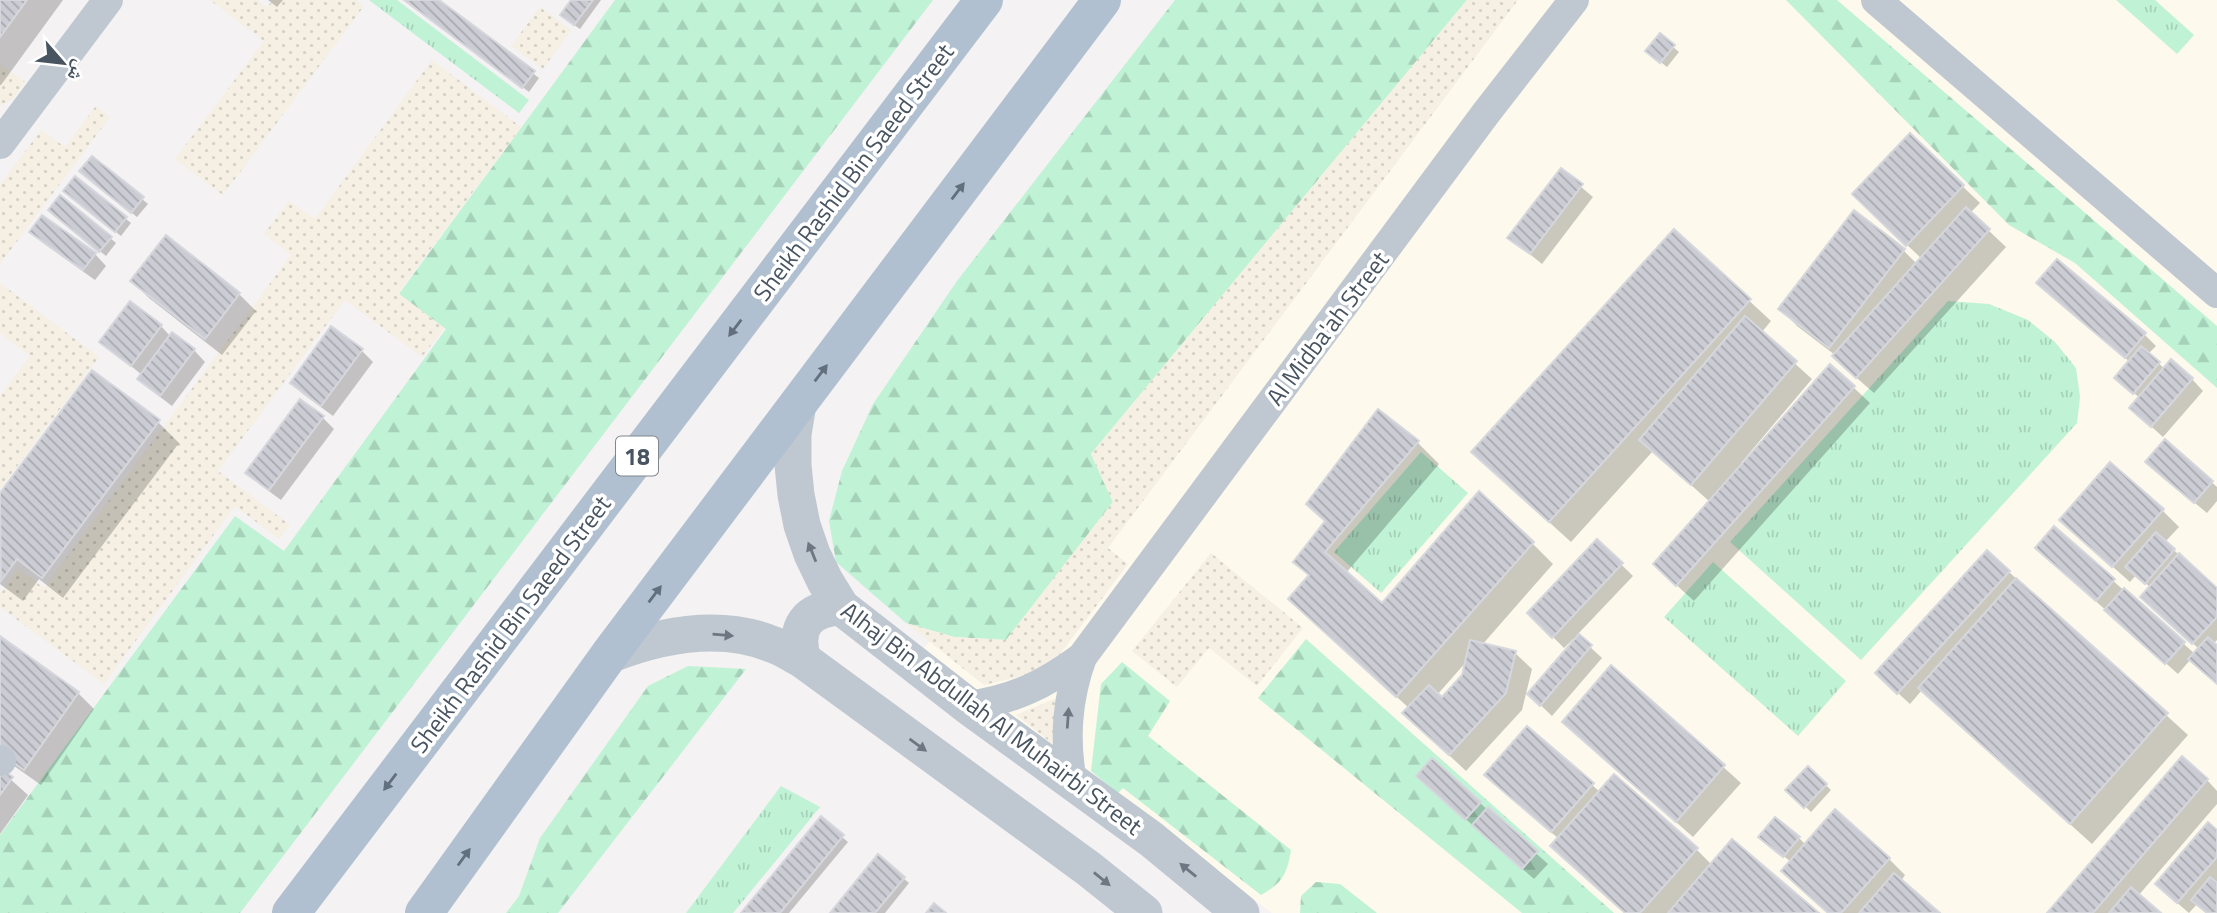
<svg xmlns="http://www.w3.org/2000/svg" width="2217" height="913" viewBox="0 0 2217 913" font-family="'Titillium Web','Noto Naskh Arabic',sans-serif">
  <defs>
    <pattern id="grass-tufts" width="24" height="20" patternUnits="userSpaceOnUse" patternTransform="scale(1.75)"><rect width="24" height="20" fill="#c0f2d5"/><path d="M3 7l-1-3M5 7V3M7 7l1-3M15 17l-1-3M17 17v-4M19 17l1-3" fill="none" stroke="#a6d1b9"/></pattern>
    <pattern id="forest-firs" width="22" height="20" patternUnits="userSpaceOnUse" patternTransform="scale(1.75)"><rect width="22" height="20" fill="#c0f2d5"/><path d="M5 1l3.5 6h-7zM16 11l3.5 6h-7z" fill="#a6d1b9"/></pattern>
    <pattern id="sand-dots" width="8" height="8" patternUnits="userSpaceOnUse" patternTransform="scale(1.75)"><rect width="8" height="8" fill="#f5f0e3"/><path d="M2 2h.1M6 6h.1" fill="none" stroke="#d4d0c5" stroke-width="1.8" stroke-linecap="round"/></pattern>
    <pattern id="building-back-hatch" width="6" height="6" patternUnits="userSpaceOnUse" patternTransform="scale(1.75)"><rect width="6" height="6" fill="#cccdd4"/><path d="M-1 5l2 2M0 0l6 6M5-1l2 2" fill="none" stroke="#a8a9af"/></pattern>
  </defs>
  <rect width="100%" height="100%" fill="#f4f2f2"/>
  <polygon fill="#fdf9ed" points="1405,0 2217,0 2217,913 1272,913 967,684 924,648 1063,471"/>
  <g fill="url(#grass-tufts)">
    <polygon points="369,0 397,0 529,100 519,113"/>
    <polygon points="2116,0 2155,0 2194,35 2177,54"/>
    <polygon points="1948,301 1989,304 2028,320 2055,342 2076,368 2080,397 2077,423 1861,660 1730,542"/>
    <polygon points="1421,452 1468,493 1381,593 1334,552"/>
    <polygon points="1713,562 1846,681 1798,736 1664,617"/>
    <polygon points="781,786 820,807 733,913 686,913"/>
  </g>
  <g fill="url(#forest-firs)">
    <polygon points="615,0 933,0 240,913 0,913 0,835 235,516 284,551 446,329 399,294"/>
    <polygon points="1175,0 1467,0 1091,454 1113,502 1006,640 954,637 906,623 836,562 829,521 842,471 873,404 957,281"/>
    <polygon points="1786,0 1837,0 2217,326 2217,388 2075,263 2009,225"/>
    <polygon points="1306,639 1614,913 1522,913 1258,698"/>
    <path d="M1122 662 1170 701 1148 736 1291 850C1287 875 1282 883 1261 895L1123 788 1118 793 1091 771 1101 684Z"/>
    <polygon points="688,666 746,669 558,913 506,913 519,896 540,838 648,686"/>
    <polygon points="1316,882 1340,884 1377,913 1300,913 1301,896"/>
  </g>
  <g fill="url(#sand-dots)">
    <polygon points="210,0 257,0 267,7 273,0 356,0 364,6 223,195 175,159 264,41"/>
    <polygon points="1467,0 1518,0 1108,548 1128,564 1048,670 984,685 906,623 954,637 1006,640 1113,502 1091,454"/>
    <polygon points="540,7 571,30 543,69 511,46"/>
    <polygon points="432,60 521,127 398,293 444,328 422,357 345,300 218,471 290,525 279,539 235,506 104,684 0,607 0,591 2,592 18,569 44,588 291,255 264,234 289,201 315,219"/>
    <polygon points="0,64 25,82 13,99 0,106"/>
    <polygon points="96,106 110,117 0,264 0,185 41,130 65,147"/>
    <polygon points="0,283 99,357 0,489 0,396 30,356 0,333"/>
    <polygon points="1211,553 1303,628 1257,686 1209,648 1177,687 1132,651"/>
    <polygon points="1061,696 1058,748 1016,715"/>
  </g>
  <g fill="#0003" fill-rule="evenodd">
    <polygon points="0,0 63,0 1,85 0,85"/>
    <polygon points="268,0 283,0 277,7"/>
    <polygon points="405,0 436,0 539,78 529,92"/>
    <polygon points="573,0 601,0 580,29 567,20"/>
    <polygon points="1673,47 1679,52 1667,67 1653,56"/>
    <polygon points="1910,136 1980,203 1970,213 2006,247 1874,393 1851,373 1835,355 1797,326 1781,309 1854,213 1904,251 1917,264 1922,259 1871,211"/>
    <polygon points="1561,170 1593,197 1542,264 1510,238"/>
    <polygon points="87,177 142,199 148,204 137,217"/>
    <polygon points="76,178 131,223 121,236 71,196"/>
    <polygon points="55,215 110,238 116,243 106,256"/>
    <polygon points="1674,231 1771,321 1761,333 1812,379 1741,463 1743,465 1853,387 1870,403 1694,601 1672,581 1710,502 1653,451 1571,542 1495,473"/>
    <polygon points="31,232 95,254 106,266 95,280 43,243"/>
    <polygon points="166,237 239,294 256,311 222,355 149,298 132,281"/>
    <polygon points="2050,295 2144,334 2156,346 2148,354 2165,369 2192,379 2203,391 2163,437 2143,419 2140,398 2121,383 2130,362"/>
    <polygon points="161,326 171,337 194,350 205,362 172,406 151,390 139,379 142,375 101,341"/>
    <polygon points="362,351 373,362 333,416 303,394 292,383"/>
    <polygon points="93,372 158,422 179,443 63,598 39,579 23,601 0,584 0,496"/>
    <path d="M1379 411 1418 443 1439 464 1346 573 1383 606 1532 543 1553 564 1482 645 1515 653 1532 669 1522 710 1466 771 1421 729 1409 708 1311 620 1310 576 1296 562 1326 522ZM1467 661 1464 676 1443 700 1437 695Z"/>
    <polygon points="323,418 334,429 281,500 259,484 247,473"/>
    <polygon points="2165,441 2217,487 2217,501 2207,513 2159,473"/>
    <polygon points="2162,510 2179,527 2165,542 2217,590 2217,640 2213,644 2217,647 2217,683 2191,659 2178,674 2048,559 2054,528 2195,654 2199,649 2154,608 2151,588 2136,575 2130,582 2078,536"/>
    <polygon points="1597,541 1633,576 1577,635 1602,658 1552,716 1529,694 1575,641 1573,639 1564,648 1529,613"/>
    <polygon points="2009,572 2188,735 2092,844 1922,690 1910,704 1888,684"/>
    <polygon points="0,637 78,693 94,709 41,785 0,756"/>
    <polygon points="1612,667 1741,783 1693,837 1581,738"/>
    <polygon points="1527,728 1600,792 1696,849 1712,865 1816,913 1625,913 1552,846 1559,839 1503,791"/>
    <polygon points="1808,768 1831,790 1811,812 1788,790"/>
    <polygon points="0,770 28,795 0,834"/>
    <polygon points="2207,780 2217,791 2217,804 2138,896 2158,913 2049,913"/>
    <polygon points="1429,787 1480,803 1548,864 1534,879"/>
    <polygon points="2217,832 2217,881 2215,883 2217,885 2217,913 2207,913 2197,904 2189,913 2168,895"/>
    <polygon points="842,837 848,842 789,913 743,913"/>
    <polygon points="1799,838 1806,845 1889,859 1905,875 1901,881 1937,913 1828,913 1783,871 1791,862 1766,842"/>
    <polygon points="903,878 909,883 885,913 833,913"/>
  </g>
  <g fill="url(#building-back-hatch)" stroke="#d6d7dd" stroke-width="2">
    <polygon points="0,0 27,0 0,37"/>
    <polygon points="404,0 439,0 535,71 522,88"/>
    <polygon points="571,0 593,0 574,25 560,15"/>
    <polygon points="1660,33 1675,45 1660,63 1645,51"/>
    <polygon points="1910,133 1964,185 1906,246 1852,194"/>
    <polygon points="92,156 144,197 131,213 79,171"/>
    <polygon points="1561,168 1583,184 1530,254 1507,238"/>
    <polygon points="75,176 127,217 115,232 63,191"/>
    <polygon points="60,195 112,237 99,252 48,210"/>
    <polygon points="1966,207 1990,229 1856,378 1832,356"/>
    <polygon points="1854,210 1905,249 1829,348 1778,309"/>
    <polygon points="42,215 96,253 83,270 29,232"/>
    <polygon points="1674,229 1751,299 1549,522 1471,452"/>
    <polygon points="166,235 240,293 205,339 130,281"/>
    <polygon points="2057,259 2146,333 2125,358 2036,283"/>
    <polygon points="130,301 162,325 131,366 99,342"/>
    <polygon points="1745,316 1797,361 1691,485 1639,440"/>
    <polygon points="331,326 363,349 321,406 290,383"/>
    <polygon points="172,332 195,349 160,396 137,379"/>
    <polygon points="2141,346 2160,362 2133,394 2114,378"/>
    <polygon points="2171,359 2193,378 2151,427 2129,408"/>
    <polygon points="1830,364 1855,386 1676,586 1653,564"/>
    <polygon points="92,370 160,420 42,578 17,559 1,581 0,493"/>
    <polygon points="300,399 324,416 269,490 245,473"/>
    <polygon points="1378,409 1419,441 1325,552 1382,603 1479,491 1534,542 1396,697 1288,599 1309,575 1293,562 1325,521 1306,504"/>
    <polygon points="2165,439 2213,481 2194,503 2145,462"/>
    <polygon points="2110,462 2164,509 2112,567 2059,520"/>
    <polygon points="2054,526 2115,579 2096,601 2035,548"/>
    <polygon points="2156,532 2175,549 2145,584 2125,567"/>
    <polygon points="1597,539 1623,563 1552,638 1527,613"/>
    <polygon points="1987,550 2010,571 1897,694 1875,673"/>
    <polygon points="2179,553 2217,588 2217,617 2192,644 2140,597"/>
    <polygon points="2016,578 2168,713 2070,824 1918,688"/>
    <polygon points="2124,588 2185,642 2165,664 2104,610"/>
    <polygon points="1579,634 1592,645 1540,706 1527,694"/>
    <polygon points="0,636 79,692 24,770 0,753"/>
    <polygon points="2208,637 2217,645 2217,684 2188,659"/>
    <polygon points="1470,640 1516,651 1506,693 1449,755 1402,713 1429,685 1442,697 1462,675"/>
    <polygon points="1611,665 1725,765 1676,822 1562,722"/>
    <polygon points="1527,726 1594,783 1551,832 1484,775"/>
    <polygon points="2182,756 2208,779 2093,913 2047,913"/>
    <polygon points="1432,758 1481,802 1465,820 1416,776"/>
    <polygon points="1808,766 1827,784 1804,808 1785,790"/>
    <polygon points="0,768 13,777 0,795"/>
    <polygon points="1614,774 1698,848 1640,913 1625,913 1550,846"/>
    <polygon points="1488,807 1538,851 1522,869 1472,825"/>
    <polygon points="1835,809 1890,858 1841,913 1828,913 1781,871"/>
    <polygon points="821,816 844,835 780,913 741,913"/>
    <polygon points="1775,817 1800,837 1783,857 1758,837"/>
    <polygon points="2208,822 2217,830 2217,857 2177,903 2155,884"/>
    <polygon points="1732,839 1819,913 1668,913"/>
    <polygon points="878,854 905,877 875,913 830,913"/>
    <polygon points="1894,873 1940,913 1859,913"/>
    <polygon points="2210,877 2217,883 2217,913 2207,913 2191,900"/>
    <polygon points="2131,887 2161,913 2109,913"/>
    <polygon points="934,903 946,913 926,913"/>
  </g>
  <g fill="none" stroke-linecap="round" stroke-linejoin="round">
    <g stroke="#bfc8d1" stroke-width="30">
      <polyline points="1876,0 2217,293"/>
      <polyline points="0,144 108,0"/>
      <path d="M968 706C1015 699 1044 685 1082 657L1486 113 1574 0"/>
      <polyline points="0,760 1,761"/>
      <path d="M1072 782C1064 738 1067 699 1082 657"/>
    </g>
    <g stroke="#bfc8d1" stroke-width="37">
      <polyline points="798,404 793,434 793,465 796,495 802,525 812,554 825,581 841,607 968,706 1151,839 1241,913"/>
      <path d="M609 655C660 635 721 623 774 645 784 648 793 655 803 660L1089 869 1144 913"/>
      <path d="M803 660C793 627 807 609 841 607"/>
    </g>
    <g stroke="#b1c0d1" stroke-width="38">
      <polyline points="291,913 984,0"/>
      <polyline points="424,913 609,655 1102,0"/>
    </g>
  </g>
  <defs><path id="oneway-solid" d="M-6-.8H1V-3.2L6.5 0L1 3.2V.8H-6Z" transform="scale(1.75)"/></defs>
  <g fill="#626f7c">
    <use href="#oneway-solid" transform="translate(958 191) rotate(-53)"/>
    <use href="#oneway-solid" transform="translate(735 328) rotate(127)"/>
    <use href="#oneway-solid" transform="translate(821 373) rotate(-53)"/>
    <use href="#oneway-solid" transform="translate(655 594) rotate(-53)"/>
    <use href="#oneway-solid" transform="translate(390 782) rotate(127)"/>
    <use href="#oneway-solid" transform="translate(464 857) rotate(-54)"/>
  </g>
  <g fill="#6c7782">
    <use href="#oneway-solid" transform="translate(812 552) rotate(-112)"/>
    <use href="#oneway-solid" transform="translate(723 635) rotate(5)"/>
    <use href="#oneway-solid" transform="translate(1068 718) rotate(-86)"/>
    <use href="#oneway-solid" transform="translate(918 745) rotate(36)"/>
    <use href="#oneway-solid" transform="translate(1188 870) rotate(-141)"/>
    <use href="#oneway-solid" transform="translate(1102 879) rotate(39)"/>
  </g>
  <g text-anchor="middle" dominant-baseline="central" stroke-width="7" stroke-linejoin="round" paint-order="stroke">
    <rect fill="#fff" stroke="#7f8790" stroke-width="2" x="616" y="436.5" width="42" height="39" rx="5"/>
    <g font-size="23" font-weight="bold" fill="#485460">
      <text x="637" y="456">18</text>
    </g>
    <g font-size="24" fill="#485460" stroke="#fff">
      <text transform="translate(853 172) rotate(-53)">Sheikh Rashid Bin Saeed Street</text>
      <text transform="translate(1327 328) rotate(-53)">Al Midba'ah Street</text>
      <text transform="translate(510 624) rotate(-53)">Sheikh Rashid Bin Saeed Street</text>
      <text transform="translate(992 718) rotate(37)">Alhaj Bin Abdullah Al Muhairbi Street</text>
    </g>
  </g>
  <g transform="translate(63 63) rotate(118)" stroke="#ffffff" stroke-width="5" paint-order="stroke">
  <path d="M0-5L12 26L0 18L-12 26Z" fill="#485460"/>
  <text y="-10" font-size="19" font-weight="bold" text-anchor="middle" fill="#485460">ش</text>
  </g>
</svg>
